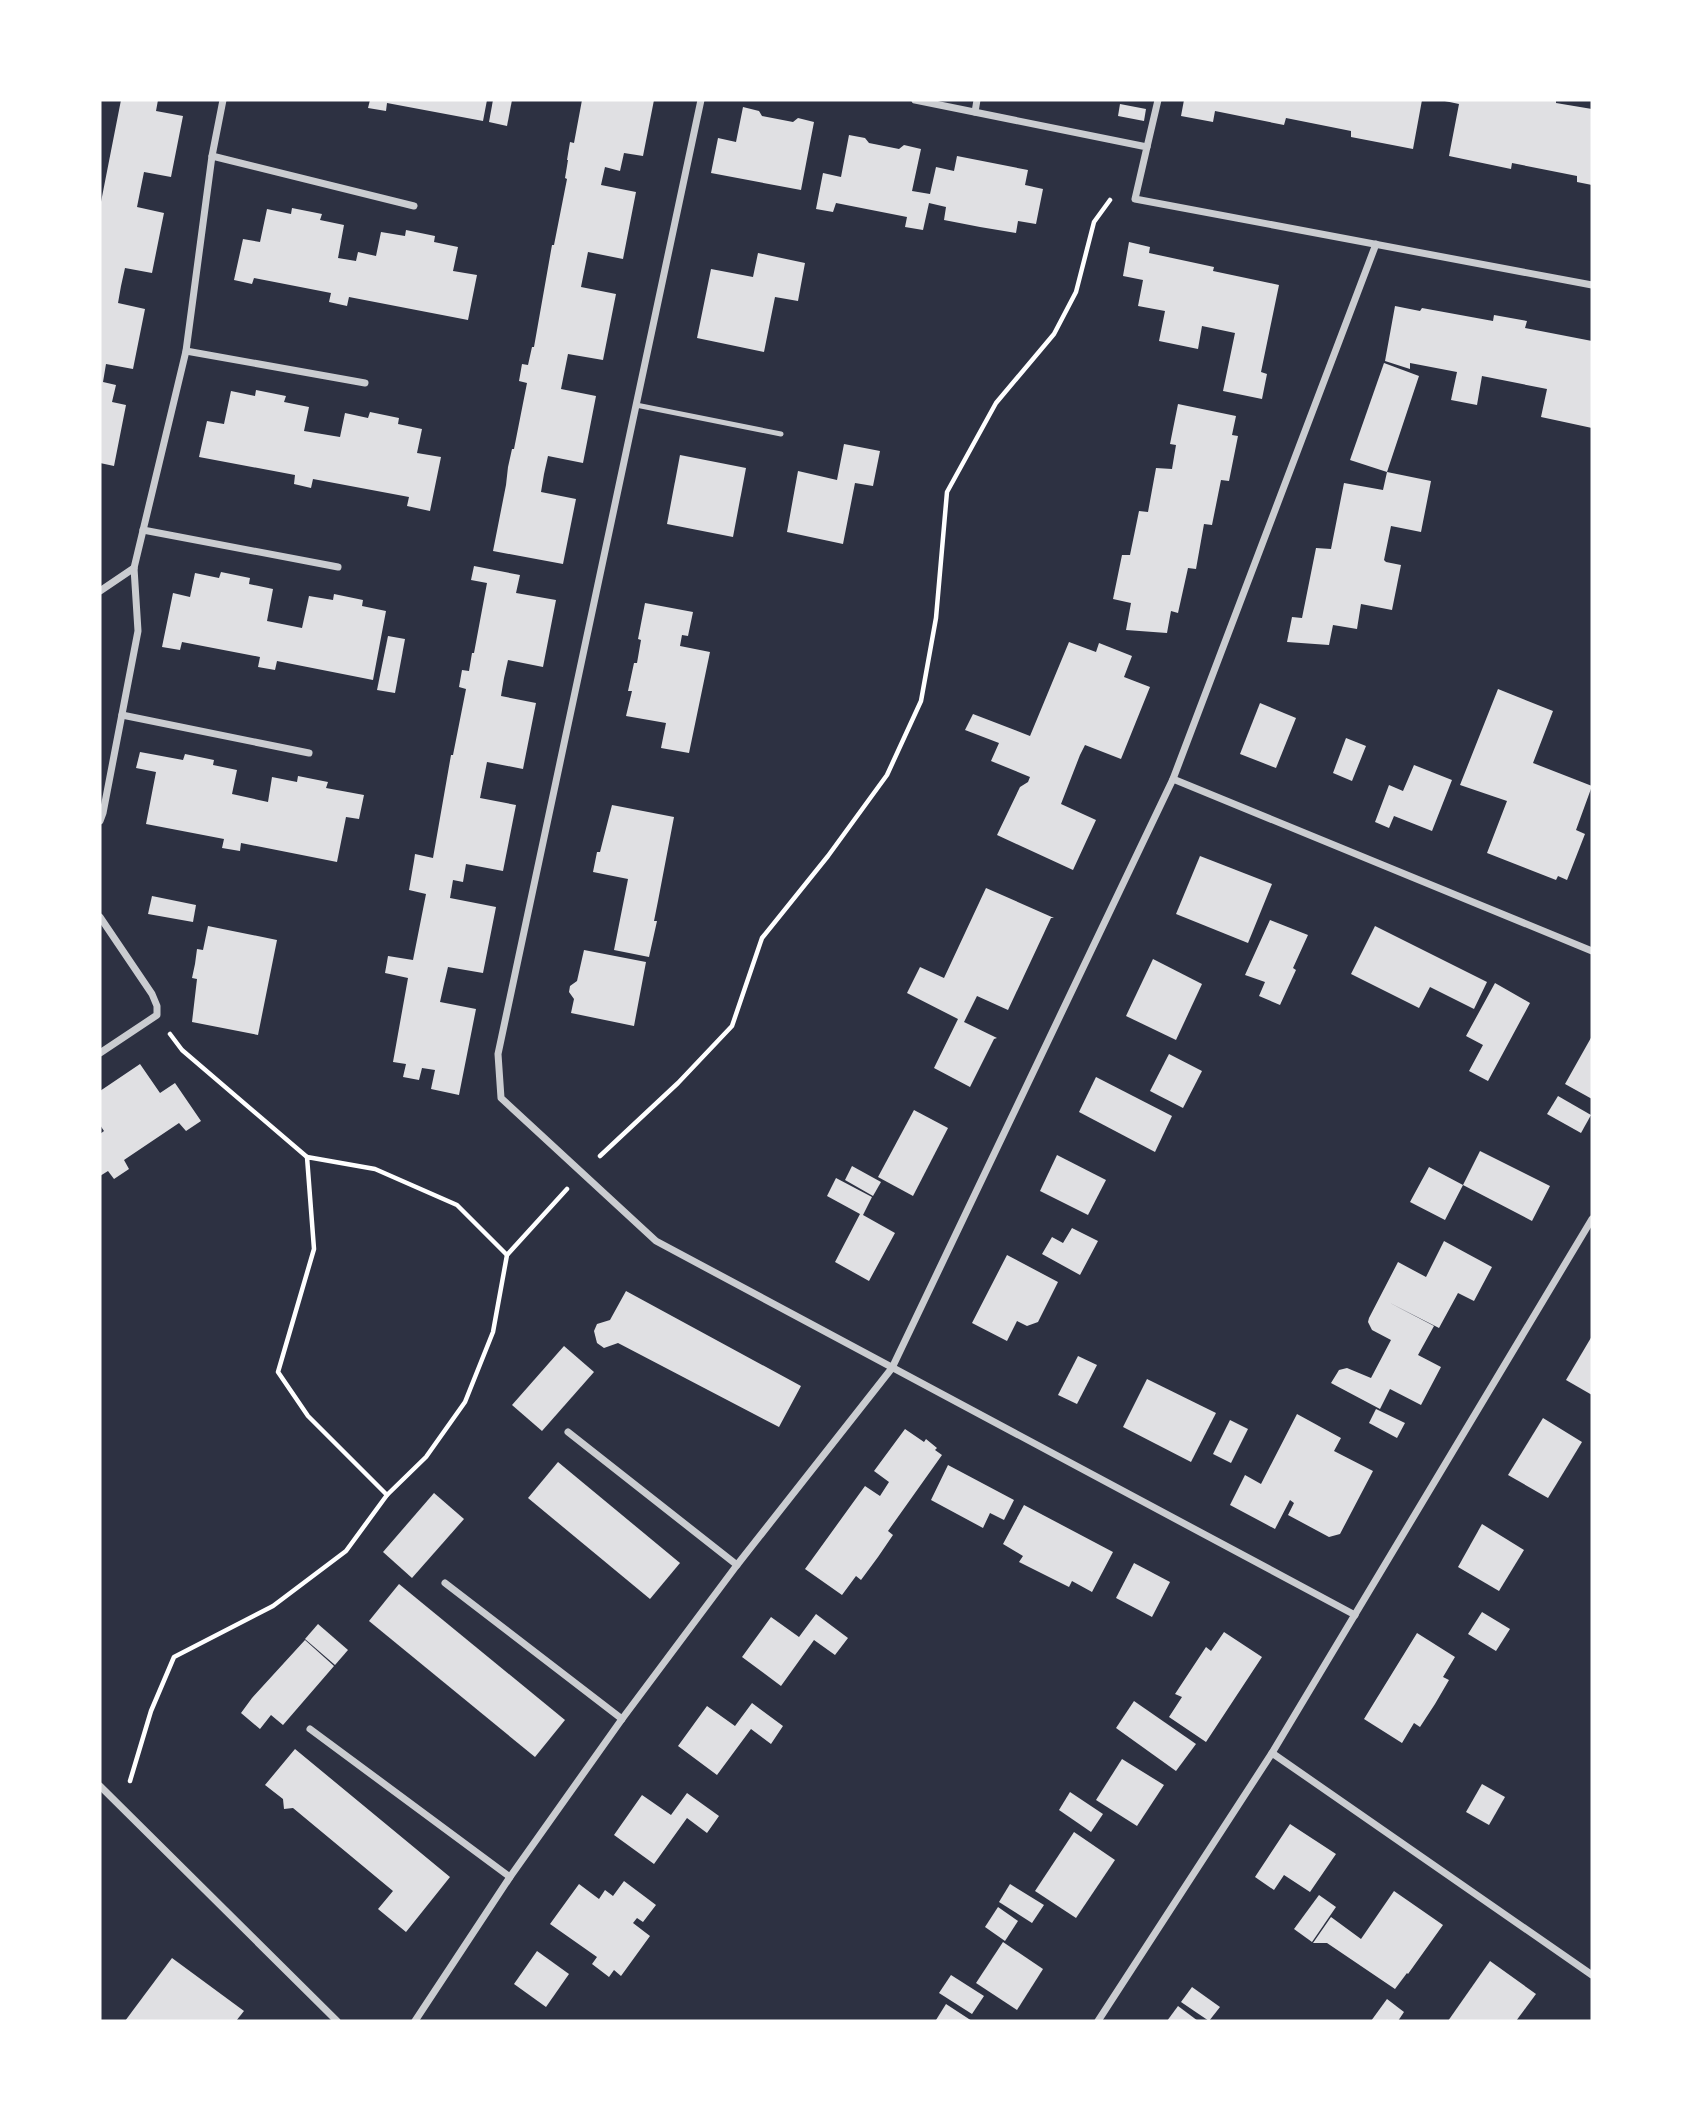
<svg xmlns="http://www.w3.org/2000/svg" width="1692" height="2121" viewBox="0 0 1692 2121" font-family="Signika,sans-serif">
  <rect width="100%" height="100%" fill="#2d3142"/>
  <g fill="#e0e0e3">
    <polygon points="121,100 158,100 156,111 183,116 171,177 144,172 137,207 164,213 152,273 125,268 121,286 118,303 145,309 133,369 106,364 103,382 116,385 112,402 126,405 114,466 100,463 100,207"/>
    <polygon points="370,100 487,100 483,121 387,103 386,111 368,108"/>
    <polygon points="493,100 512,100 507,126 489,122"/>
    <polygon points="582,100 654,100 643,156 624,153 620,171 605,167 601,185 636,192 623,259 588,252 581,287 616,294 603,360 568,354 561,389 596,396 583,463 548,456 544,474 541,492 576,499 563,564 493,551 506,485 508,467 512,449 514,449 527,383 519,381 522,364 528,365 532,347 534,347 552,245 554,245 567,179 565,178 568,160 567,160 570,142 574,143"/>
    <polygon points="1184,100 1422,100 1413,149 1351,137 1351,131 1286,118 1284,125 1215,111 1213,122 1181,116"/>
    <polygon points="1440,100 1556,100 1556,103 1592,109 1592,185 1577,182 1577,176 1512,163 1511,169 1449,156 1459,104"/>
    <polygon points="1120,104 1146,109 1144,121 1118,116"/>
    <polygon points="743,107 759,111 762,116 793,122 798,118 814,122 801,190 711,173 718,138 736,142"/>
    <polygon points="849,135 865,138 869,143 899,149 904,145 921,149 912,191 930,194 936,167 954,171 957,156 1028,170 1025,185 1043,189 1036,224 1018,221 1016,233 980,227 944,220 946,207 929,203 923,230 905,227 907,217 836,203 833,212 816,209 823,173 841,177"/>
    <polygon points="292,208 322,214 320,220 344,225 338,258 356,261 358,252 376,256 381,232 405,236 406,230 435,236 434,242 458,247 453,271 477,275 468,320 349,297 347,306 329,302 331,293 254,278 252,284 234,280 243,239 260,242 267,209 291,214"/>
    <polygon points="1129,242 1150,247 1149,253 1214,267 1213,271 1279,285 1261,372 1267,374 1262,399 1223,391 1235,333 1202,326 1198,349 1159,341 1165,311 1138,306 1143,280 1123,276"/>
    <polygon points="758,253 805,263 798,301 775,297 764,352 697,338 711,269 753,277"/>
    <polygon points="1395,306 1420,311 1422,308 1493,321 1494,315 1527,321 1525,328 1592,341 1592,428 1541,417 1547,389 1482,376 1477,405 1451,400 1457,372 1410,363 1410,369 1385,361"/>
    <polygon points="1384,363 1419,376 1387,472 1350,460"/>
    <polygon points="256,390 286,396 284,402 309,407 304,431 340,437 345,413 368,418 370,412 399,418 398,424 422,429 417,453 441,457 430,511 407,506 409,497 313,479 311,488 294,484 295,475 199,457 207,421 224,424 231,391 255,396"/>
    <polygon points="1178,404 1236,416 1232,435 1238,436 1229,481 1221,480 1212,525 1204,524 1196,569 1188,568 1178,613 1171,611 1167,633 1126,630 1131,603 1113,599 1122,555 1130,555 1139,511 1148,512 1156,468 1172,469 1176,445 1170,444"/>
    <polygon points="844,444 880,451 873,486 855,483 843,544 787,532 798,471 837,480"/>
    <polygon points="680,455 746,468 733,537 667,524"/>
    <polygon points="1387,472 1431,481 1421,532 1391,526 1384,560 1386,562 1401,565 1392,610 1361,604 1357,629 1333,625 1329,645 1287,642 1292,617 1302,618 1316,548 1331,549 1344,483 1383,490"/>
    <polygon points="474,566 520,575 516,593 556,600 543,667 508,660 504,678 501,696 536,703 523,769 487,762 480,798 516,805 503,871 466,864 463,882 453,880 450,898 496,907 483,973 448,967 444,984 440,1002 476,1009 459,1095 431,1089 435,1070 422,1068 419,1080 403,1077 406,1064 393,1062 408,978 385,973 388,956 413,960 426,894 409,890 414,861 415,854 433,858 451,755 453,755 466,689 459,687 462,670 469,671 472,653 474,653 487,583 471,580"/>
    <polygon points="221,572 250,578 249,584 273,589 267,621 302,628 309,596 333,600 334,594 363,600 362,606 386,611 373,680 277,661 275,670 258,667 260,657 182,642 180,650 162,647 173,593 190,597 195,573 219,578"/>
    <polygon points="645,603 693,612 688,636 682,635 680,646 710,652 689,753 661,748 666,723 626,716 632,691 628,691 634,663 637,663 641,640 638,639"/>
    <polygon points="388,636 405,639 395,693 377,690"/>
    <polygon points="1069,642 1096,652 1099,643 1132,656 1124,677 1150,687 1121,759 1085,745 1080,755 1061,804 1096,820 1073,870 997,835 1020,787 1028,782 1030,777 991,761 999,743 965,730 973,714 1030,736"/>
    <polygon points="1498,689 1553,711 1533,763 1592,786 1576,830 1585,834 1567,880 1558,876 1556,880 1487,853 1507,801 1460,785"/>
    <polygon points="1260,703 1296,718 1276,768 1240,754"/>
    <polygon points="1346,738 1366,746 1352,781 1333,773"/>
    <polygon points="140,752 183,760 185,754 214,760 213,765 237,770 232,794 268,802 272,777 297,782 298,776 328,782 326,788 364,795 359,819 346,817 337,862 241,843 240,851 222,848 224,839 146,824 156,772 136,768"/>
    <polygon points="1414,765 1452,780 1432,831 1394,816 1389,828 1375,822 1389,785 1403,791"/>
    <polygon points="612,805 674,817 658,901 654,921 657,921 649,957 614,950 628,879 593,872 597,852 600,852"/>
    <polygon points="1200,856 1272,884 1248,943 1176,914"/>
    <polygon points="986,888 1054,918 1051,918 1008,1010 977,996 964,1022 997,1038 994,1039 970,1087 934,1068 958,1019 907,993 920,967 944,978"/>
    <polygon points="152,896 196,905 193,922 148,914"/>
    <polygon points="1270,920 1308,935 1293,968 1296,970 1280,1005 1259,996 1265,982 1245,975"/>
    <polygon points="208,926 277,940 258,1035 192,1022 197,979 192,978 195,964 197,949 203,950"/>
    <polygon points="1375,926 1487,982 1474,1009 1430,987 1419,1008 1351,974"/>
    <polygon points="584,950 646,962 634,1026 571,1013 574,999 569,992 570,986 577,981"/>
    <polygon points="1153,959 1202,984 1176,1040 1126,1016"/>
    <polygon points="1495,983 1530,1003 1488,1081 1469,1071 1483,1045 1466,1036"/>
    <polygon points="1592,1036 1592,1099 1565,1084"/>
    <polygon points="1169,1054 1202,1071 1183,1108 1150,1091"/>
    <polygon points="140,1064 160,1093 175,1083 201,1121 186,1131 179,1123 124,1160 129,1169 114,1179 108,1171 100,1176 100,1134 104,1131 100,1125 100,1091"/>
    <polygon points="1096,1077 1172,1116 1155,1152 1079,1112"/>
    <polygon points="1558,1096 1591,1115 1581,1133 1547,1114"/>
    <polygon points="914,1110 948,1128 913,1196 878,1177"/>
    <polygon points="1480,1151 1550,1186 1532,1221 1463,1185 1445,1220 1410,1202 1429,1167 1463,1185"/>
    <polygon points="1057,1155 1106,1180 1088,1215 1040,1191"/>
    <polygon points="852,1166 881,1182 873,1196 845,1180"/>
    <polygon points="836,1178 872,1197 863,1215 895,1233 869,1281 835,1262 860,1214 827,1196"/>
    <polygon points="1072,1228 1098,1241 1080,1275 1042,1254 1052,1237 1063,1243"/>
    <polygon points="1444,1241 1492,1267 1474,1301 1458,1293 1439,1328 1388,1302 1434,1326 1418,1355 1441,1367 1421,1405 1390,1389 1380,1409 1331,1383 1339,1370 1347,1368 1371,1378 1391,1340 1372,1330 1368,1322 1369,1318 1398,1262 1426,1277"/>
    <polygon points="1007,1255 1058,1282 1038,1322 1027,1326 1017,1321 1007,1341 972,1323"/>
    <polygon points="626,1291 801,1386 779,1427 618,1343 604,1348 597,1343 594,1331 597,1324 610,1320"/>
    <polygon points="1592,1336 1592,1395 1566,1380"/>
    <polygon points="564,1346 594,1372 542,1431 512,1405"/>
    <polygon points="1078,1356 1097,1365 1077,1404 1058,1395"/>
    <polygon points="1147,1379 1216,1413 1191,1462 1123,1427"/>
    <polygon points="1376,1409 1405,1423 1397,1438 1369,1423"/>
    <polygon points="1297,1414 1341,1438 1334,1451 1373,1471 1340,1534 1329,1537 1288,1515 1294,1503 1290,1500 1275,1529 1230,1505 1245,1475 1261,1484"/>
    <polygon points="1543,1418 1582,1442 1548,1498 1508,1475"/>
    <polygon points="1230,1420 1248,1429 1231,1463 1213,1454"/>
    <polygon points="905,1429 924,1442 926,1439 937,1448 935,1450 942,1455 888,1531 893,1535 878,1557 861,1580 856,1576 842,1595 805,1569 865,1486 880,1496 889,1482 874,1471"/>
    <polygon points="558,1462 680,1563 650,1599 528,1498"/>
    <polygon points="948,1465 1014,1500 1004,1520 990,1513 983,1528 931,1500"/>
    <polygon points="434,1493 464,1519 412,1578 383,1552"/>
    <polygon points="1024,1505 1113,1552 1092,1592 1072,1581 1069,1587 1019,1562 1023,1556 1003,1544"/>
    <polygon points="1482,1524 1524,1550 1499,1591 1458,1567"/>
    <polygon points="1134,1563 1170,1582 1152,1617 1116,1598"/>
    <polygon points="399,1584 565,1720 535,1757 369,1621"/>
    <polygon points="1482,1612 1510,1629 1496,1651 1468,1634"/>
    <polygon points="816,1614 848,1638 835,1655 814,1640 781,1686 742,1657 771,1617 799,1637"/>
    <polygon points="318,1624 348,1650 335,1665 305,1639"/>
    <polygon points="1224,1632 1262,1657 1206,1742 1169,1717 1182,1697 1175,1694 1206,1647 1211,1651"/>
    <polygon points="1417,1633 1455,1657 1443,1677 1449,1680 1435,1704 1420,1727 1414,1723 1402,1743 1364,1719"/>
    <polygon points="305,1640 334,1666 283,1725 271,1715 260,1729 241,1713 252,1698"/>
    <polygon points="1134,1701 1196,1744 1176,1771 1116,1728"/>
    <polygon points="752,1703 783,1726 771,1744 751,1729 717,1775 678,1746 707,1706 735,1726"/>
    <polygon points="295,1749 450,1877 406,1932 378,1909 393,1891 293,1808 284,1809 283,1799 265,1785"/>
    <polygon points="1122,1759 1164,1785 1137,1826 1096,1800"/>
    <polygon points="1482,1784 1505,1797 1489,1825 1466,1812"/>
    <polygon points="1070,1792 1103,1814 1091,1832 1059,1810"/>
    <polygon points="687,1793 719,1816 707,1833 687,1818 654,1864 614,1835 642,1795 671,1815"/>
    <polygon points="1290,1824 1336,1854 1310,1892 1284,1875 1274,1890 1255,1877"/>
    <polygon points="1074,1832 1115,1860 1076,1918 1035,1891"/>
    <polygon points="624,1881 656,1905 643,1922 637,1918 633,1923 650,1936 621,1976 614,1970 609,1977 592,1964 597,1957 550,1924 579,1884 599,1899 605,1890 613,1896"/>
    <polygon points="1010,1884 1044,1905 1032,1923 999,1902"/>
    <polygon points="1394,1891 1443,1925 1408,1974 1407,1973 1395,1989 1327,1943 1313,1943 1331,1917 1361,1939"/>
    <polygon points="1319,1895 1336,1907 1312,1942 1294,1929"/>
    <polygon points="998,1907 1018,1921 1005,1941 985,1927"/>
    <polygon points="1003,1942 1043,1969 1017,2010 976,1983"/>
    <polygon points="537,1951 569,1974 546,2007 514,1984"/>
    <polygon points="172,1958 244,2011 236,2021 125,2021"/>
    <polygon points="1490,1961 1536,1994 1516,2021 1448,2021"/>
    <polygon points="951,1975 984,1996 972,2014 939,1993"/>
    <polygon points="1192,1987 1220,2007 1209,2021 1181,2002"/>
    <polygon points="1387,1999 1404,2012 1398,2021 1371,2021"/>
    <polygon points="946,2004 972,2021 938,2021 936,2020"/>
    <polygon points="1178,2006 1198,2021 1167,2021"/>
  </g>
  <g fill="none" stroke-linecap="round" stroke-linejoin="round">
    <g stroke="#fff" stroke-width="4.5">
      <polyline points="170,1034 182,1050 307,1157"/>
      <polyline points="600,1156 678,1083 732,1026 762,938 828,856 887,775 921,701 936,618 947,492 996,403 1054,334 1076,292 1094,222 1110,200"/>
      <polyline points="387,1495 308,1416 278,1372 314,1249 307,1157 375,1169 457,1205 507,1255"/>
      <polyline points="130,1781 151,1711 174,1657 273,1606 346,1551 387,1495 426,1457 465,1402 493,1332 507,1255 567,1189"/>
    </g>
    <polyline stroke="#caccd0" stroke-width="5" points="636,405 781,434"/>
    <g stroke="#caccd0" stroke-width="7">
      <polyline points="701,100 498,1054 501,1098 656,1241 1355,1615"/>
      <polyline points="915,100 1147,147 1135,199 1592,285"/>
      <polyline points="975,112 977,100"/>
      <polyline points="1147,147 1158,100"/>
      <polyline points="212,156 414,206"/>
      <polyline points="186,351 365,383"/>
      <polyline points="143,530 338,567"/>
      <polyline points="100,591 134,568"/>
      <polyline points="122,715 309,753"/>
      <polyline points="1173,779 1592,951"/>
      <polyline points="100,821 103,813 138,631 134,568 186,351 212,156 223,100"/>
      <polyline points="100,917 152,994 157,1006 157,1015 100,1053"/>
      <polyline points="568,1432 737,1565"/>
      <polyline points="445,1583 622,1719"/>
      <polyline points="310,1729 510,1877"/>
      <polyline points="1272,1753 1592,1975"/>
      <polyline points="100,1786 337,2021"/>
      <polyline points="415,2021 510,1877 622,1719 737,1565 892,1368 1173,779 1376,244"/>
      <polyline points="1098,2021 1272,1753 1592,1219"/>
    </g>
  </g>
  <rect width="1692" height="2121" fill="none" stroke="#ffffff" stroke-width="203"/>
</svg>
